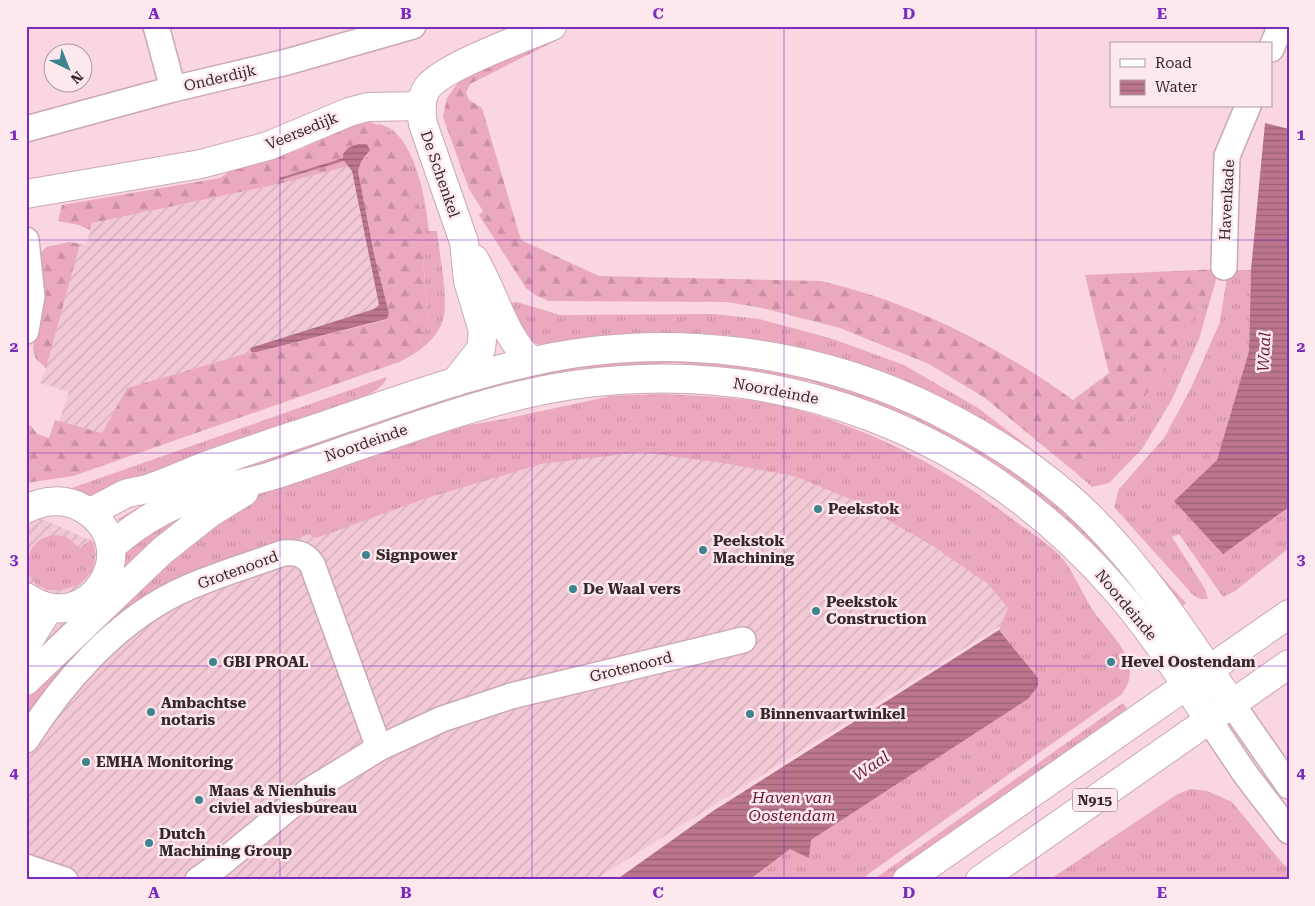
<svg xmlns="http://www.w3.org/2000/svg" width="1315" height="906" viewBox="0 0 1315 906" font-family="'Roboto Serif',serif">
  <defs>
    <pattern id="industrial-furrows" width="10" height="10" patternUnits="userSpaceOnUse" patternTransform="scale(1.25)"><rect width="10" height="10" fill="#f2c8d5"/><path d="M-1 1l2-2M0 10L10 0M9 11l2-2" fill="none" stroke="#d0acb7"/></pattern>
    <pattern id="grass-tufts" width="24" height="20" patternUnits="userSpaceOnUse" patternTransform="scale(1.25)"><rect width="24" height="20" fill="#eaa9bd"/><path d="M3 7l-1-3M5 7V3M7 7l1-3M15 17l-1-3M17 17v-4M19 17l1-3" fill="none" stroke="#c991a3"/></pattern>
    <pattern id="forest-firs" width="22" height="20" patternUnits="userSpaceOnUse" patternTransform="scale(1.25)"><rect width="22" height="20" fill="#eaa9bd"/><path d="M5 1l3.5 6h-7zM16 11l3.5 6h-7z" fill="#c991a3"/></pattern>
    <pattern id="water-rules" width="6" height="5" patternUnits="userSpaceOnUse" patternTransform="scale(1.25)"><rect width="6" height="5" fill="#bb758c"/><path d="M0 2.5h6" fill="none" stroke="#996073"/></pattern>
  </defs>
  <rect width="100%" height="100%" fill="#f9d6e0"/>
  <g fill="url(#industrial-furrows)">
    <polygon points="349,166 352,171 379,305 374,309 250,348 251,352 127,388 102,433 59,422 69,392 40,383 44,374 80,244 87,244 92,223 279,184"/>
    <polygon points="595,448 732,460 851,489 992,583 1019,614 604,874 599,880 26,880 26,512 175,578 398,503"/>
  </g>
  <g fill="url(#grass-tufts)">
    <path d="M378 124C414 129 426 200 429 231H437C439 253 449 300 443 320 439 334 426 346 414 354L428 320 423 257Z"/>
    <polygon points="1219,269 1199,339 1171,401 1142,449 1109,483 1092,487 1075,472 1117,436 1160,375"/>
    <polygon points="1228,270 1251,270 1249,351 1217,460 1174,501 1289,507 1289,548 1235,591 1223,597 1179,534 1172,537 1205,589 1208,599 1200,599 1193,595 1114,507 1119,489 1164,438 1192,386 1220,322"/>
    <polygon points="517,302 560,315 714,314 759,319 833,339 904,365 978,408 1045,459 1100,510 1186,603 1179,609 1036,465 734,336 694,333 674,342 548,348 530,341 504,304"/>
    <polygon points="577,358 748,358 911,404 1056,495 1133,584 1104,554 1048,503 999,466 909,416 813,382 751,370 675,363 578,369 489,389 209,488 124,527 118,519 154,498 511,371"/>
    <path d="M387 377C381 396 347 400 330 411L95 499 69 495V489Z"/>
    <path d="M664 394C700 396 738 397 774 404 860 423 942 465 1011 518 1026 530 1050 544 1062 558 1075 573 1084 599 1097 616 1115 639 1144 665 1122 694L860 880H749L790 849 811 840 1028 699 1038 678 999 630 1008 608 988 584 933 546 853 500 794 476 723 463 641 452 541 464 427 498 316 538 309 534 174 583 26 722V690L218 515 264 492 439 430 504 419 611 396Z"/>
    <polygon points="215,504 116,575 124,552 137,534"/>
    <path d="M53 535 65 536 80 548 91 539C116 595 16 611 29 556 32 543 41 538 53 535Z"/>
    <polygon points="1123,703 1129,712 893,880 873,880"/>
    <polygon points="1190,789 1207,791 1232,802 1282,863 1289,868 1289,880 1049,880 1176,795"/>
  </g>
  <g fill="url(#forest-firs)">
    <path d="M567 35 470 84 466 93 469 100 482 108 521 240 599 276 821 281C912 302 998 346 1073 400L1109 373 1085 275 1220 269 1160 375 1117 436 1075 472 985 398 929 364 840 328 762 308 727 302 549 301 535 295 526 288 479 215 483 211 469 189 443 117 447 98 462 77Z"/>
    <path d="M367 121C376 124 387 128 393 136 409 158 422 220 430 248L423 258 428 320 414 354 399 362 73 476 26 483V425L31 426 37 434 49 438 55 420 102 433 127 388 251 352H257L382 321 387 319 389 313 374 254 358 171 361 162 368 155 343 158 279 178 280 180 344 161 349 166 279 184 92 223 90 230 79 225 58 221 62 205 220 178 236 167 263 162 301 149 353 124Z"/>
    <polygon points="70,242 80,244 46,368 36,359 33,349 40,290 35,260 46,247"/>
  </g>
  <g fill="url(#water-rules)">
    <polygon points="1265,123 1289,129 1289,507 1223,554 1174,501 1217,460 1249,351 1251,270"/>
    <polygon points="358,144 367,144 370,150 361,162 358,171 374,254 389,313 387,319 257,352 251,352 250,348 374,309 379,305 352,171 344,161 280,180 279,178 343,158 343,154 348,148"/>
    <polygon points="999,630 1038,678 1038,686 1028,699 811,840 809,858 790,849 749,880 616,880 713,811"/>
  </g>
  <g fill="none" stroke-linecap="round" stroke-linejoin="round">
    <defs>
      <g id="street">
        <polyline points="156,26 173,89"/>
        <polyline points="1271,49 1281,26"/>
        <polyline points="26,129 173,89 287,62 413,26"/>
        <polyline points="26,240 32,296 26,331"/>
        <polyline points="1224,267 1227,156 1248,106"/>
        <polyline points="1232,704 1289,786"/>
        <polyline points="1209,720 1246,775 1289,831"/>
        <path d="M26 740C63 682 114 624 176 593 210 576 248 566 283 553 296 552 304 553 312 564L379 748"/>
        <polyline points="26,867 65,880"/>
        <polyline points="198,880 219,865 309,791 379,748 442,719 511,696 743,640"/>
      </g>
      <g id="secondary">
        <polyline points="26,194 201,164 268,146 349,112 368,107 422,106"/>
        <path d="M474 259C494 291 504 339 532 361"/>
        <path d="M455 382 481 349 483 331 468 281 464 242 423 124C421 113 420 97 428 87 443 67 525 37 552 26"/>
        <path d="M26 509C43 500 65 498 82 508 149 546 88 641 26 597"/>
        <path d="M90 512C102 507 113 500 125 494 133 491 142 491 150 488 171 481 191 471 211 464 246 451 281 440 317 428 387 404 457 378 530 362 665 331 815 349 939 412 994 440 1050 476 1094 521 1148 576 1189 640 1232 704"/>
        <path d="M111 547C145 516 178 501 222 488 238 484 255 481 271 476 299 467 327 457 355 447 426 423 498 396 573 385 782 355 979 432 1117 591 1152 631 1180 676 1209 720"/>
        <polyline points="26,645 49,608"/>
        <polyline points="26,681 162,551 210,513 244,492"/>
      </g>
      <g id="primary">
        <polyline points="907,880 1289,614"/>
        <polyline points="980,880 1289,664"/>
      </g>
    </defs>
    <use href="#street" stroke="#caa9b2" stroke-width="28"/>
    <use href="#secondary" stroke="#caa9b2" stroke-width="30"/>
    <use href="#primary" stroke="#caa9b2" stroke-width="30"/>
    <use href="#street" stroke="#fff" stroke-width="25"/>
    <use href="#secondary" stroke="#fff" stroke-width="28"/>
    <use href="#primary" stroke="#fff" stroke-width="28"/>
  </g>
  <path fill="none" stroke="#7b2cbf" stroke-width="1" stroke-opacity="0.55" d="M280 26V880M532 26V880M784 26V880M1036 26V880M26 240H1289M26 453H1289M26 666H1289"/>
  <g fill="#3d848e" stroke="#fde8ee" stroke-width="2">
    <circle cx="818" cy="509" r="5"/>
    <circle cx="703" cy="550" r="5"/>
    <circle cx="366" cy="555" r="5"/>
    <circle cx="573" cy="589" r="5"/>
    <circle cx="816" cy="611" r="5"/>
    <circle cx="213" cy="662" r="5"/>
    <circle cx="1111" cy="662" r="5"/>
    <circle cx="151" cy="712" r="5"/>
    <circle cx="750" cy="714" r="5"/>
    <circle cx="86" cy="762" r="5"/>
    <circle cx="199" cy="800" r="5"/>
    <circle cx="149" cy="843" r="5"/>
  </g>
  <g text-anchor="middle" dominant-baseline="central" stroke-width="5" stroke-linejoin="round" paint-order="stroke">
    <rect fill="#fde8ee" stroke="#716266" stroke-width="1" x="1072.5" y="788.5" width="45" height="23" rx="4"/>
    <g font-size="14" font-weight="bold" fill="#35282c">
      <text x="1095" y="800">N915</text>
    </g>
    <g font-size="15" fill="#35282c" stroke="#fde8ee">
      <text transform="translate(220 78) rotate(-13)">Onderdijk</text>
      <text transform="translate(302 131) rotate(-22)">Veersedijk</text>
      <text transform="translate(440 174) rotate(71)">De Schenkel</text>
      <text transform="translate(1227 200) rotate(-87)">Havenkade</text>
      <text transform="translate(776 391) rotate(11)">Noordeinde</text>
      <text transform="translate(366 443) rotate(-19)">Noordeinde</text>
      <text transform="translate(238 570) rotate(-20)">Grotenoord</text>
      <text transform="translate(1126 605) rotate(50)">Noordeinde</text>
      <text transform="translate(631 667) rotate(-14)">Grotenoord</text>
    </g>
    <g font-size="15" font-weight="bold" fill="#35282c" stroke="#fde8ee" text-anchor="start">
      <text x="828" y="509">Peekstok</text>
      <text x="713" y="541">Peekstok<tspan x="713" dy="17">Machining</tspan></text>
      <text x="376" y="555">Signpower</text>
      <text x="583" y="589">De Waal vers</text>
      <text x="826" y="602">Peekstok<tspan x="826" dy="17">Construction</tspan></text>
      <text x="223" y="662">GBI PROAL</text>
      <text x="1121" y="662">Hevel Oostendam</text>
      <text x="161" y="703">Ambachtse<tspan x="161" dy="17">notaris</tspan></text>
      <text x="760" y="714">Binnenvaartwinkel</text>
      <text x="96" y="762">EMHA Monitoring</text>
      <text x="209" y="791">Maas &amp; Nienhuis<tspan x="209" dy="17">civiel adviesbureau</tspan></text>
      <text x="159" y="834">Dutch<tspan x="159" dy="17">Machining Group</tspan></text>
    </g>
    <g font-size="16" font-style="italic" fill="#6b173c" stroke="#fde8ee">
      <text transform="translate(1264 352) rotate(-87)">Waal</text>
      <text transform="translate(871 766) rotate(-34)">Waal</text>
      <text x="792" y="797">Haven van<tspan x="792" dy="18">Oostendam</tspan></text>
    </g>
  </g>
  <rect width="1315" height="906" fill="none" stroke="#fde8ee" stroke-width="55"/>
  <rect x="1110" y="42" width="162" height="65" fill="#fde8ee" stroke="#ad9ba0"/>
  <rect x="1120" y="59" width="25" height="8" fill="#ffffff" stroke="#ad9ba0"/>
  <text x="1155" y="68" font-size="15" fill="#35282c">Road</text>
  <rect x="1120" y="80" width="25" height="15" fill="url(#water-rules)" stroke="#ad9ba0"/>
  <text x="1155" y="92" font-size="15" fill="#35282c">Water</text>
  <g transform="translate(68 68) rotate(137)"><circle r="24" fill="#fde8ee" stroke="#ad9ba0"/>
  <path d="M0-4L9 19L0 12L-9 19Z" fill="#3d848e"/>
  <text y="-8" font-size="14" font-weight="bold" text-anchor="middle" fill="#35282c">N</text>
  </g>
  <rect x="28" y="28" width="1260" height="850" fill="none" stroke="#7b2cbf" stroke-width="2"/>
  <g font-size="16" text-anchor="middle" font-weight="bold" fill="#7b2cbf">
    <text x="154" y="19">A</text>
    <text x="406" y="19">B</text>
    <text x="658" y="19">C</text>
    <text x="909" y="19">D</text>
    <text x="1162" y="19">E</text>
    <text x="14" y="140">1</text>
    <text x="1301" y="140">1</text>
    <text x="14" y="352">2</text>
    <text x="1301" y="352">2</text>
    <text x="14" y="565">3</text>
    <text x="1301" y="565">3</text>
    <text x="14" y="778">4</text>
    <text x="1301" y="778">4</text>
    <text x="154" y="898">A</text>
    <text x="406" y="898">B</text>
    <text x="658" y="898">C</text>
    <text x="909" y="898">D</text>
    <text x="1162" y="898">E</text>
  </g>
</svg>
